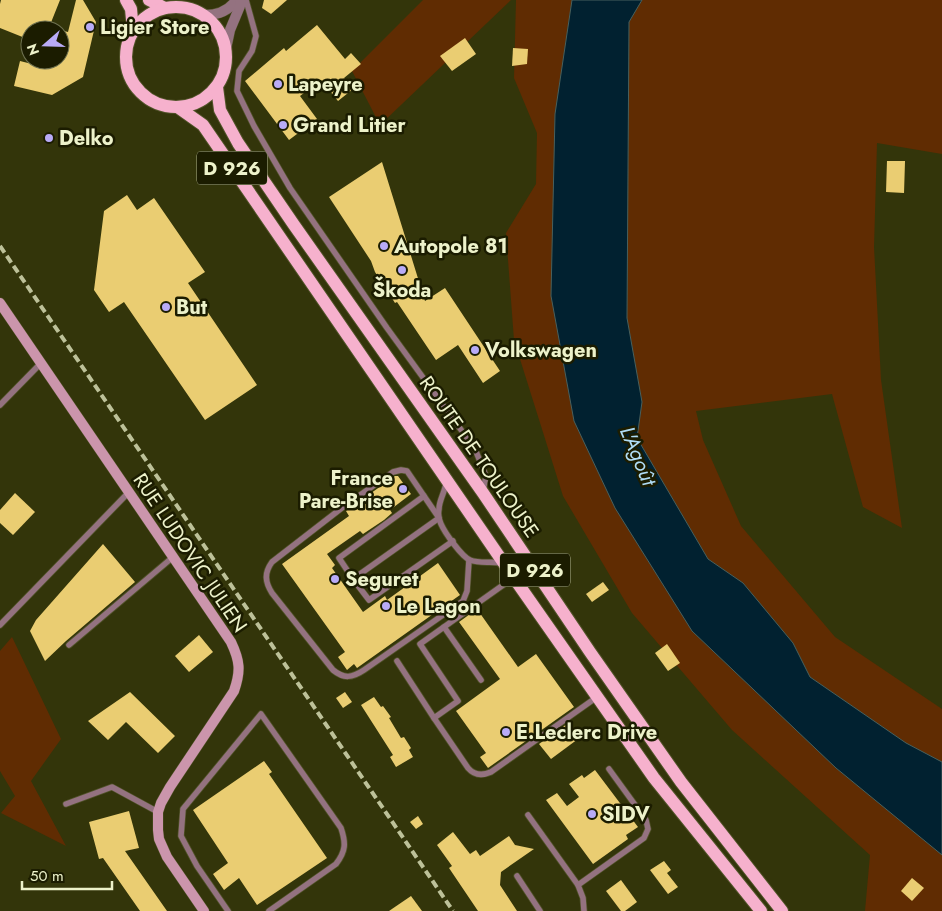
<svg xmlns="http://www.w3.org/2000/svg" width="942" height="911" viewBox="0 0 942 911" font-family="Jost,sans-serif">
  <rect width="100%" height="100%" fill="#33350a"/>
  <g fill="#602c02">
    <polygon points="423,0 511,0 380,125 352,71"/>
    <polygon points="516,0 572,0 555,114 551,296 692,631 836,768 942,855 942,911 865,911 870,855 732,730 632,613 563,496 514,340 506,233 536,184 537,133 514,78"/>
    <polygon points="642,0 942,0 942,154 877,143 874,247 881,380 902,528 863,507 832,394 696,411 703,440 741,526 835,637 942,709 942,762 906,743 810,677 793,643 743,583 708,559 637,438 642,402 627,318 629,22"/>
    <polygon points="12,637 61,739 31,781 66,846 1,813 15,796 0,771 0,651"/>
  </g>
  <polygon fill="#012130" stroke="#48605e" points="572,0 642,0 629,22 627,318 642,402 637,438 708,559 743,583 793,643 810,677 906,743 942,762 942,855 836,768 692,631 615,508 574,421 551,296 555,114"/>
  <g fill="#eacd72">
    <polygon points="1,0 60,0 48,30 30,30 30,40 0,28 0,4"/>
    <polygon points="76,0 83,0 96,22 83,77 52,95 14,86 20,61 48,68 51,60 60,60 60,30 68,32"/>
    <polygon points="264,0 287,0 271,14 262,8"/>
    <polygon points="317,25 345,59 351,53 361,64 344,78 353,89 338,101 321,80 300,96 317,119 289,140 245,81 284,48 286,51"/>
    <polygon points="465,38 476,54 452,71 440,56"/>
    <polygon points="513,48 528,49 527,64 512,66"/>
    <polygon points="887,161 905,161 904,193 886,192"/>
    <polygon points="382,162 425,301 445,288 500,371 483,383 458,345 436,360 397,302 395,303 375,272 371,261 329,197"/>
    <polygon points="127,195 137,210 154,198 205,272 188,283 257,385 205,420 124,302 109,312 94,290 104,211"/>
    <polygon points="395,476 398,476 411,494 390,510 392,513 384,520 363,534 360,531 327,554 335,565 332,568 363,612 385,596 387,600 405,587 403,584 414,576 416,579 438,563 460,595 357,668 354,664 347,670 338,657 345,652 282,564 349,516 346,511"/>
    <polygon points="15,493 35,512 13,535 0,523 0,510"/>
    <polygon points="103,544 135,582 66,641 45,661 30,631 36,620"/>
    <polygon points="603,582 609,590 592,602 586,594"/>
    <polygon points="477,609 518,667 536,654 574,707 488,768 480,757 486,753 456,711 500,679 459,622"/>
    <polygon points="199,635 213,652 189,672 175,656"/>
    <polygon points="667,644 680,663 668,671 655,653"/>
    <polygon points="130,692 175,736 158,753 126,722 108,740 88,721"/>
    <polygon points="345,692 352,702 343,708 336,698"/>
    <polygon points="374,697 381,707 383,706 391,717 389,718 401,738 404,737 411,748 409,750 413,757 396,767 390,757 393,755 361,705"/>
    <polygon points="567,724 578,739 551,759 539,744"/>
    <polygon points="264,761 272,772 269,774 327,858 257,905 239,878 224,890 213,874 228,863 193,810"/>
    <polygon points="595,770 638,827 626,835 628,839 593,864 546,800 557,793 567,806 579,797 569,784 582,775 584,778"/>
    <polygon points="129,811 139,848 125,851 167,911 140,911 103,858 99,859 89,822"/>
    <polygon points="418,816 423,824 416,829 410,822"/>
    <polygon points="453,832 470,854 476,850 480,856 509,836 515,845 534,849 501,872 500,885 517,911 478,911 449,868 452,866 437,845"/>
    <polygon points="664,861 671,870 667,873 678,887 668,894 650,870"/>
    <polygon points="912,878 924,888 912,901 901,891"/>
    <polygon points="621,880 637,902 625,911 621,911 606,891"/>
    <polygon points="411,896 422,911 389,911"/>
  </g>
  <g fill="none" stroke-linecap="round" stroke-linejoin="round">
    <defs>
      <g id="lane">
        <polyline points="246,0 256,36 252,51 239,71 237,91 254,126 290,188 387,328 475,449 486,476 483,491"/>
        <polyline points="0,405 41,363"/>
        <path d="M446 483C445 492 439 500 439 509 438 514 439 520 441 524 445 533 462 557 470 560 480 564 491 561 501 563"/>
        <path d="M424 496 407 471 401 470 393 472 343 507 272 562C264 573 265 582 272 593L333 670C344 679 352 678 364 670L463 601 467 591 469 560"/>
        <polyline points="353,579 339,558 424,496 439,518 353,579 369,600 453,541"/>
        <polyline points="0,625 128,493"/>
        <polyline points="444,627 481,680"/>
        <polyline points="69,645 173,557"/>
        <polyline points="397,661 434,718 458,701 420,644 513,578"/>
        <path d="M434 718 468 768C474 775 482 776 491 772L597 697"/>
        <polyline points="66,804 112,787 158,812"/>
        <polyline points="528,815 578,885"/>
        <polyline points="517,876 540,911"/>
        <path d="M228 911 197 866 181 836 183 809 261 714 341 828C346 843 346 851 336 864L269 911"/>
        <polyline points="584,911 583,898 578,885 644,838 648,829 646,820 609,769"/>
      </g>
      <g id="street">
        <path d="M204 15C217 15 229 11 236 0"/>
        <polyline points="226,49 230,30 240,6 241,0"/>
      </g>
      <path id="secondary" d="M0 303 231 642C240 661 241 671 234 691L170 787 161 803 158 812V830L159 839 167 857 204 911"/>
      <g id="primary">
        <polyline points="126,0 131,9 133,30"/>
        <polyline points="149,0 165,8"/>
        <circle cx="176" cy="57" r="50"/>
        <polyline points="217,87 220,110 238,143 294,225 483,493 590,652 681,782 782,911"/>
        <polyline points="179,108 203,125 514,578 654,778 761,911"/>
      </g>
    </defs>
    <use href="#lane" stroke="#515329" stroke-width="7"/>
    <use href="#street" stroke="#515329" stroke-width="11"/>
    <use href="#secondary" stroke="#515329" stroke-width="11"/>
    <use href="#primary" stroke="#515329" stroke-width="14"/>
    <use href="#lane" stroke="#947280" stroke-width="5.5"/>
    <use href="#street" stroke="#947280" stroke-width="10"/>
    <use href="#secondary" stroke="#cb95ac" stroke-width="10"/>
    <use href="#primary" stroke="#f6b1cd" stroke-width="12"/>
    <polyline stroke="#bdc199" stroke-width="4" stroke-dasharray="8 4" stroke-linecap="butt" points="0,246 453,911"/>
  </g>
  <g fill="#b9abf7" stroke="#1b1c00" stroke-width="2">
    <circle cx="90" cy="27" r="5"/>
    <circle cx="278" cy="84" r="5"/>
    <circle cx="283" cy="125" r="5"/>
    <circle cx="49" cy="138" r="5"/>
    <circle cx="384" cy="246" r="5"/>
    <circle cx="402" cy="270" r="5"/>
    <circle cx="166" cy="307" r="5"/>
    <circle cx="475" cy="350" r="5"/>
    <circle cx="403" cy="489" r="5"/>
    <circle cx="335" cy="579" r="5"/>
    <circle cx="386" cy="606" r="5"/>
    <circle cx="506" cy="732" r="5"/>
    <circle cx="592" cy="814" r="5"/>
  </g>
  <g text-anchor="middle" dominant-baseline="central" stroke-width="5" stroke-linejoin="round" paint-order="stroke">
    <g fill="#1b1c00" stroke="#aeb28d" stroke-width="1">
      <rect x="197" y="151.5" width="70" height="33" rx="4"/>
      <rect x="500" y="553.5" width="70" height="33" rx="4"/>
    </g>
    <g font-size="19" font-weight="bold" fill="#edf2ca">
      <text x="232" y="168">D 926</text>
      <text x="535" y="570">D 926</text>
    </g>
    <g font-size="20" font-weight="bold" fill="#edf2ca" stroke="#1b1c00" text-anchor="start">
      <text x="100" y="27">Ligier Store</text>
      <text x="288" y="84">Lapeyre</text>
      <text x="293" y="125">Grand Litier</text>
      <text x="59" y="138">Delko</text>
      <text x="394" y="246">Autopole 81</text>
      <text x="402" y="290" text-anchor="middle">Škoda</text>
      <text x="176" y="307">But</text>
      <text x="485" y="350">Volkswagen</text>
      <text x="393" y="478" text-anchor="end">France<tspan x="393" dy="23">Pare-Brise</tspan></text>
      <text x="345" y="579">Seguret</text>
      <text x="396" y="606">Le Lagon</text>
      <text x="516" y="732">E.Leclerc Drive</text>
      <text x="602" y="814">SIDV</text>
    </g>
    <g font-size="20" fill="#edf2ca" stroke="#1b1c00">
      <text transform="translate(479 457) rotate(55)">ROUTE DE TOULOUSE</text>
      <text transform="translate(190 553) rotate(56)">RUE LUDOVIC JULIEN</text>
    </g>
    <g font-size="21" font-style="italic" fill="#afdcf5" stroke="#1b1c00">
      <text transform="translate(638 456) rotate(67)">L'Agoût</text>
    </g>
  </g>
  <g transform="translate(45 45) rotate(250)"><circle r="24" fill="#1b1c00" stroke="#6f7251"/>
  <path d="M0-4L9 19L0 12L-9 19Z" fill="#b9abf7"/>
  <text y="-8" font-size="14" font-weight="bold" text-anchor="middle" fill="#edf2ca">N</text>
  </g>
  <path d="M22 881v8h90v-8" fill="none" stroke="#edf2ca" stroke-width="2.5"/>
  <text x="30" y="881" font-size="15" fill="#edf2ca" stroke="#1b1c00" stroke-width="4" paint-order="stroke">50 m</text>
</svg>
